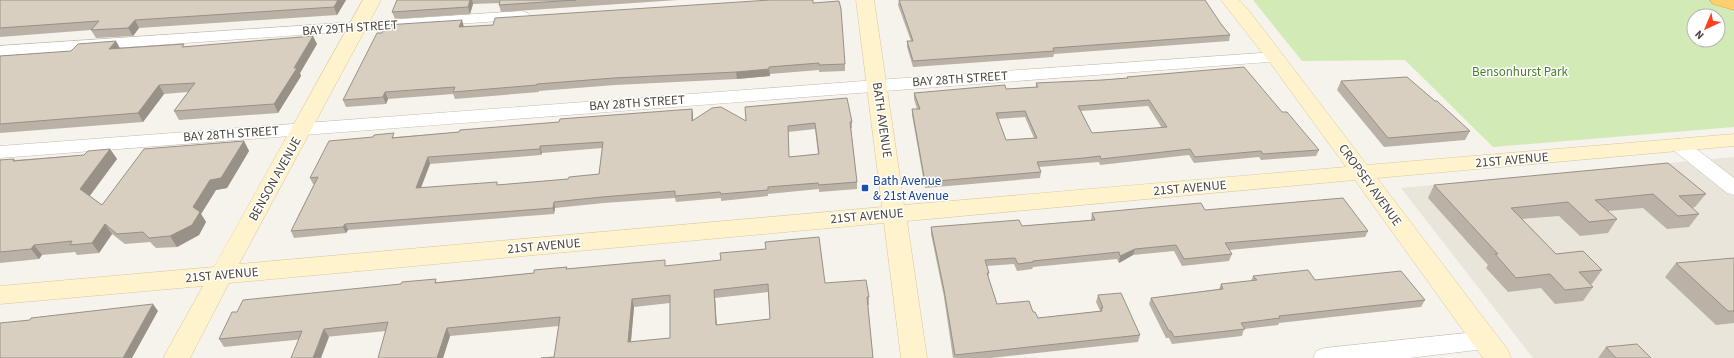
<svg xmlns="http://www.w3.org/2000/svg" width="1734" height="358" viewBox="0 0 1734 358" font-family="'Source Sans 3',sans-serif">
  <rect width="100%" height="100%" fill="#f6f3ec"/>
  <polygon fill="#eae5da" points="1734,157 1734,358 1533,358 1401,188"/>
  <path fill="#d2eab5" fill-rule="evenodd" d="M1253 0H1734V127L1493 147 1405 60 1302 61ZM1694 16H1718V40H1694Z"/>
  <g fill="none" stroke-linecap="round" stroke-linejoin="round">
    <defs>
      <g id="street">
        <polygon points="522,11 528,13 530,16 528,19 0,56 0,46"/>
        <polygon points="1275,52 1281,53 1283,57 1281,61 0,158 0,146 877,80"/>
        <polygon points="1679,139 1686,141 1734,178 1734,195 1727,193 1672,149 1669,145 1672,141"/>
        <polygon points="1485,331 1494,333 1497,340 1494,347 1485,349 1409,358 1313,358 1316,351 1325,348"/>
      </g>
      <polygon id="secondary" points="363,0 381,0 239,264 882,207 856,0 874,0 904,205 1346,167 1274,68 1221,0 1239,0 1247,8 1367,165 1734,134 1734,146 1377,178 1508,350 1511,358 1483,358 1355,180 907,221 927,358 901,358 884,223 229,283 190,358 163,358 203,286 0,304 0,286 214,267"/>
      <polygon id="highway" points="1710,0 1734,0 1734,10 1713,4"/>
    </defs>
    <use href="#street" stroke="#c2bbae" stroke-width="1"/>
    <use href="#secondary" stroke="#d6c79b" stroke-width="1"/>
    <use href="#highway" stroke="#e0a43c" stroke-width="1"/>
    <use href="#street" fill="#fff" fill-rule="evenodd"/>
    <use href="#secondary" fill="#fff3cd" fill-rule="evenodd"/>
    <use href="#highway" fill="#ffcf6e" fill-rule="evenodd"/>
  </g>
  <g fill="#bab2a6" fill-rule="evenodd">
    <polygon points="0,0 346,0 337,15 139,28 133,36 96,38 91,30 0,37"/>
    <polygon points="397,0 678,0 501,12 499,5 500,3 473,4 470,14 395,19 392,12"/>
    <polygon points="899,0 1221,24 1230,35 1229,41 1054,54 1053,57 913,67 907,47 907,41 911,41 898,5"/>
    <polygon points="813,3 845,64 845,71 819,72 819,70 770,74 770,76 737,79 615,85 539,91 539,92 455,99 453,94 388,99 386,104 346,107 343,100 464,27"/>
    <polygon points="317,44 300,73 301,76 278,113 179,120 174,111 188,92 164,94 143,122 0,133 0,56 120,48"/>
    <path d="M1127 77 1282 112 1319 150 1316 156 1261 160 1259 157 1194 163 1189 155 1100 165 1099 162 1039 167 1041 172 1040 178 925 188 912 115V109H917L914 99V93L1006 89 1036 87V83L1102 80 1127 78ZM1148 106 1162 128 1092 133 1081 111ZM1025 117 1034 138 1006 140 998 119Z"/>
    <polygon points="1341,81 1435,101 1470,131 1465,140 1384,147 1337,90"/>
    <path d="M692 109 693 121 852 122V128H851L857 182V189L819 192V189L768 194V196L721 201V198L676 202 675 198 604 203 555 208 554 214 348 230 346 233 294 238 291 231 314 184H313L310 178 373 137H396L459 132ZM815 129 818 154 789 157 788 132ZM602 148 599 174 568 179 498 185 421 188 430 164 541 155 542 153Z"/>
    <polygon points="244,141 249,151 227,188 216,190 201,214 206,222 199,235 177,247 156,248 150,242 125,244 112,234 99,253 77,255 75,252 42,255 39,259 0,263 0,160 14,159 15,160 84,155 110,149 117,159 90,196 102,205"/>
    <polygon points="1434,185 1706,194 1695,207 1692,208 1699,214 1689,227 1667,229 1643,208 1608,211 1617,219 1608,233 1580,236 1559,216 1522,219 1556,254 1602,270 1592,284 1590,284 1593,287 1583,301 1555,304 1541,288 1508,292 1486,268 1488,265 1428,198"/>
    <polygon points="1205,210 1368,231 1365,237 1229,250 1232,254 1229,261 1182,266 1174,251 1133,255 1119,263 1117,259 1033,267 1032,269 1017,271 1014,264 987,266 989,273 988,277 997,304 1033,312 1038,318 1100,311 1096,302 1098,295 1140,335 1138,342 991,358 953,358 944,297 931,234 931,227 1022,226 1091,220 1092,213"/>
    <polygon points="1734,258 1734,323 1716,325 1665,277 1676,263"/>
    <path d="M666 266 825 283 869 297V305H868L873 358 554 357 559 326 450 336 443 358H378L386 331 224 347 219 339 401 284 438 282 534 273 567 267V269ZM768 292 770 319 717 325 715 298ZM670 303V338L631 342 634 307Z"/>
    <polygon points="1253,276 1315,280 1425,300 1421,307 1279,323 1278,325 1244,329 1242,336 1172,344 1169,338 1166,338 1149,304 1151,298 1219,289 1221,284 1251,281"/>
    <polygon points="1606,347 1651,358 1598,358"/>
  </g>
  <g fill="#979187">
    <polygon points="338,0 346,0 337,15 334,7"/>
    <polygon points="470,0 472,0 473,4 470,14 468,7"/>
    <polygon points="135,20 139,28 133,36 128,28"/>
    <polygon points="462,20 464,27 459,27"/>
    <polygon points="313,36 317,44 300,73 301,76 278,113 274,104 294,68"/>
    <polygon points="116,41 121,50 109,49"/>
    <polygon points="769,69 770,76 737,79 736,72"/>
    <polygon points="159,85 164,94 143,122 138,113"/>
    <polygon points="385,92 388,99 386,104 383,97"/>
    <polygon points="692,109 693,115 693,127 692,121"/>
    <polygon points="244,141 249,151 227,188 216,190 201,214 206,222 199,235 177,247 170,236 193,207 210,180"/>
    <polygon points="540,146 542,153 541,155 540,149"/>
    <polygon points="110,149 117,159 87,199 80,189"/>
    <polygon points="428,157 430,164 418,195 416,188"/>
    <polygon points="554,202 555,208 554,214 553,208"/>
    <polygon points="105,224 112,234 99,253 92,243"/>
    <polygon points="345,224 348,230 346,233 343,227"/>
    <polygon points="34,245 42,255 39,259 31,249"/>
    <polygon points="1135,249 1133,255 1119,263 1120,256"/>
    <polygon points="714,290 715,298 717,333 716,325"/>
    <polygon points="632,299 634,307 630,350 628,342"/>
    <polygon points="153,304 158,311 132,358 123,358"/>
    <polygon points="447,328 450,336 443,358 437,358"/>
    <polygon points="324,329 329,337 321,358 313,358"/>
  </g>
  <g fill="#d8cfc1" stroke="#979187" fill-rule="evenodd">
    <polygon points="0,0 338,0 334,7 135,20 128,28 91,30 99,21 0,28"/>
    <polygon points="397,0 470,0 468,7 392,12"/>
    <polygon points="500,0 576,0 499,5"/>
    <polygon points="770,0 813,0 813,3 839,1 841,9 845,64 819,65 819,63 769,67 769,69 736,72 614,78 537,84 537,85 453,92 455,87 385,92 383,97 343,100 377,33 382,33 386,25 462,20 459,27 493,25 495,18"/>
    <polygon points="899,0 1205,0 1221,24 1230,35 1053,48 1054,51 913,61 907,41 913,41"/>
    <polygon points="313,36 294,68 297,68 274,104 174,111 195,83 159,85 138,113 0,124 0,56 71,51 78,44 116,41 109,49 184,44 182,47"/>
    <path d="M1244 67 1282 112H1287L1319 150 1263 154 1261 151 1195 157 1190 149 1101 159 1100 156 1084 158 1037 162 1041 172 925 182 912 109H920L914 93 1005 85 1006 89 1038 87 1036 83 1102 80 1128 78 1127 77ZM1149 100 1167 127 1092 133 1078 106ZM1025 111 1037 138 1006 140 996 113Z"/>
    <polygon points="1407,77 1435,101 1437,101 1470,131 1388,138 1341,81"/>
    <path d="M847 98 852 122H850L857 182 819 185 818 183 768 187V190L721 194 720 192 675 196V191L602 197 554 202 553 208 345 224 343 227 291 231 318 177 310 178 329 141 373 137 374 135 394 133 392 138 459 132 460 130 559 122 560 119 692 109V121L712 108 721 107 746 121 745 107ZM815 123 819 154 789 157 788 126ZM603 142 599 174 569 177 568 179 497 185V182L416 188 428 157 540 149V146Z"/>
    <polygon points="244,141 221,178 210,180 193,207 200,212 192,225 170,236 149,238 143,232 117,234 105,224 92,243 70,245 72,241 34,245 31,249 0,252 0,160 14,159 13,161 84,155 88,151 110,149 80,189 102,205 144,149"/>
    <polygon points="1668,163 1706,194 1679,196 1699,214 1678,216 1653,194 1595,200 1617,219 1589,222 1568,202 1511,208 1556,254 1583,251 1602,270 1579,272 1593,287 1565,290 1550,274 1516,278 1495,254 1498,254 1434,185"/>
    <polygon points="1343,198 1368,231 1225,243 1232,254 1184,259 1176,245 1135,249 1120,256 1119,252 1033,261 1033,262 1018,264 1015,258 985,260 989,273 987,273 997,304 1029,301 1033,312 1035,312 1038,318 1102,311 1101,308 1103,308 1098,295 1121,293 1140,335 955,355 944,290 931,227 1019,220 1022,226 1095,220 1092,213 1156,207 1201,203 1205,210"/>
    <path d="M819 237 825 283 866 280 869 297H867L873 358H541L554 357 560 317 447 328 437 358H378L388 322 324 329 313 358H291L302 331 219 339 232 312H237L243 300 401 284 402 282 436 279 435 283 534 273V270L567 267 566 269 665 260V266L721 260 720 253 766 249 765 242ZM768 284 770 319 716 325 714 290ZM670 295V338L628 342 632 299Z"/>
    <polygon points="1734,258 1734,311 1728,311 1676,263"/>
    <polygon points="1308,270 1315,280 1401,271 1425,300 1279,316 1280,318 1241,323 1245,329 1174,337 1171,331 1169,331 1151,298 1223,289 1221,284 1257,280 1253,276"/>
    <polygon points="153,304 123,358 0,358 0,323 30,320 31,318"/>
    <polygon points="1637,344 1651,358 1616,358 1606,347"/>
  </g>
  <rect fill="#1a4fb4" stroke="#fff" stroke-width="1.5" x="861" y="184" width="8" height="8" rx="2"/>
  <g text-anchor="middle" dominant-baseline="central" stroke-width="3" stroke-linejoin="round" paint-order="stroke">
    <g font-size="13" fill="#4b4439" stroke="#fff">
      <text transform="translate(350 28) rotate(-4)">BAY 29TH STREET</text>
      <text transform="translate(960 79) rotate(-4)">BAY 28TH STREET</text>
      <text transform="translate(637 103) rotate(-4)">BAY 28TH STREET</text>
      <text transform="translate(882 120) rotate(82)">BATH AVENUE</text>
      <text transform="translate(231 134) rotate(-4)">BAY 28TH STREET</text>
      <text transform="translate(1512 160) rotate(-5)">21ST AVENUE</text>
      <text transform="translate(275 179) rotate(-61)">BENSON AVENUE</text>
      <text transform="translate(1370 185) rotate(54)">CROPSEY AVENUE</text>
      <text transform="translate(1190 188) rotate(-5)">21ST AVENUE</text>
      <text transform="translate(867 216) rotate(-5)">21ST AVENUE</text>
      <text transform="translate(544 246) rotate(-5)">21ST AVENUE</text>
      <text transform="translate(222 275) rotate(-5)">21ST AVENUE</text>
    </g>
    <g font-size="13" fill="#4a7f2a" stroke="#fff">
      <text x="1520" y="72">Bensonhurst Park</text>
    </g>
    <g font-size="13" fill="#164399" stroke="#fff" text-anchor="start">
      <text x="873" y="181">Bath Avenue<tspan x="873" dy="15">&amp; 21st Avenue</tspan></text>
    </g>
  </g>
  <g transform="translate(1706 28) rotate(224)"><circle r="19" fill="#ffffff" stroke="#b7b4b0"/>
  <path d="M0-3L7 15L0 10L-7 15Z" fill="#fc3f1d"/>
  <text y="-6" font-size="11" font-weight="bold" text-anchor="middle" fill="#4b4439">N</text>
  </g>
</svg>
